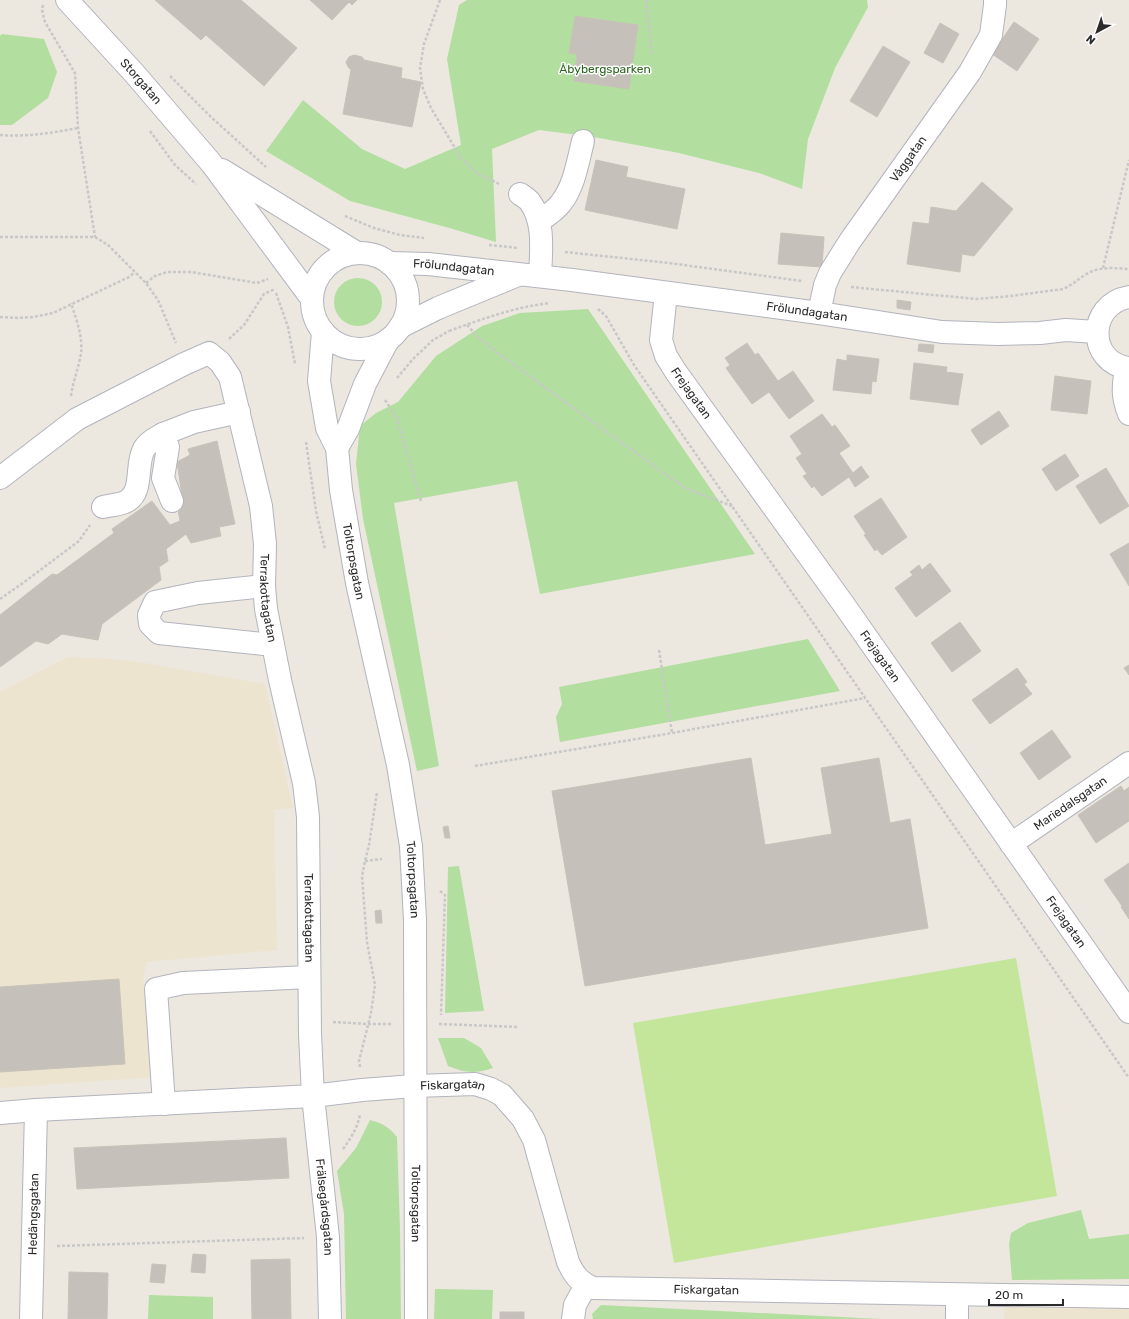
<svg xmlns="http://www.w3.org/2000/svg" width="1129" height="1319" viewBox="0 0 1129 1319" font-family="Rubik,sans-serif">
  <rect width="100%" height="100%" fill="#ece7df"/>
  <g fill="#ede4cf">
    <polygon points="68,657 109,659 133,661 265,684 293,808 274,810 277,950 147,962 143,977 156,1077 0,1088 0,1072 125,1064 119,980 0,987 0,692"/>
    <polygon points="1005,1304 1129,1307 1129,1319 1004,1319"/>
  </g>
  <g fill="#b2df9f">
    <polygon points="467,0 867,0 868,7 835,68 808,139 802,189 759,173 679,153 594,137 539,130 492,149 496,242 453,229 350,201 266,151 303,100 362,149 405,169 461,145 447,59 459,5"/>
    <polygon points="2,34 44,39 57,72 48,98 12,125 0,125 0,36"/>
    <circle cx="358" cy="302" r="24"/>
    <polygon points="588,309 755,554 540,594 517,481 394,503 439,766 417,771 363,519 356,464 360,426 376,413 398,402 436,356 482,326 520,313"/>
    <polygon points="808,639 840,691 560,742 556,717 562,704 559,687"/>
    <polygon points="459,866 484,1011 445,1013 448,867"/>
    <path d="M438 1038H464L481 1048 493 1068C475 1074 465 1073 448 1066Z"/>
    <path d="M370 1120C382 1123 389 1127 397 1137L400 1229 401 1319H346L344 1214 337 1171 356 1148Z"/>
    <polygon points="1081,1210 1089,1239 1129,1234 1129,1279 1012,1280 1009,1244 1011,1233 1028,1223"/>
    <polygon points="435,1289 493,1290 492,1319 434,1319"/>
    <polygon points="149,1295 213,1297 213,1319 148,1319"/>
    <polygon points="601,1305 881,1319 593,1319 592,1314"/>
  </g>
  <polygon fill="#c3e69b" points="1016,958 1057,1196 674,1263 633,1023"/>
  <g fill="#c5c1ba" stroke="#c8c3b8">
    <polygon points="155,0 241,0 297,48 264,86 206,35 201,40"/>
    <polygon points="310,0 357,0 352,5 349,2 332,20"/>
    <polygon points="575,16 638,25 629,89 574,81 577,54 569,53"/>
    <polygon points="1014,22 1039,39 1017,71 992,54"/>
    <polygon points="940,23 959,34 943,63 924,53"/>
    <polygon points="883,46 910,62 877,117 850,101"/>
    <polygon points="354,55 362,57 364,60 402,68 401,78 421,82 412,127 343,114 351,70 348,67 346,62 349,57"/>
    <polygon points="596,160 628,167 626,177 685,189 677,229 585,210"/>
    <polygon points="982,182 1013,209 974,256 962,254 960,272 907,264 913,222 929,224 931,207 956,211"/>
    <polygon points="781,233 824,237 822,267 778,264"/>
    <polygon points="897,300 911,302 910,310 897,308"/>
    <polygon points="747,343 755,355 758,353 778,381 793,371 814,401 789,419 769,392 752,404 726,368 730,365 725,358"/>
    <polygon points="919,344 934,345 933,353 918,351"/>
    <polygon points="847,355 879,359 876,382 872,381 871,394 833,390 837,359 847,361"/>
    <polygon points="914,363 947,367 946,372 963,374 958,405 910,399"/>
    <polygon points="1055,376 1091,381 1087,414 1051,410"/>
    <polygon points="999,411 1009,426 981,445 971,430"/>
    <polygon points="822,414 832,427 835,425 850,446 839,453 853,473 861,466 869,477 855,487 849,477 822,496 814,486 812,488 803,476 807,474 796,458 802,454 790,436"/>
    <polygon points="217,441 235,524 219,527 221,536 191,543 186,534 166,549 168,561 159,567 161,580 102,624 98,640 62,634 48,644 36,641 0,667 0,615 52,574 57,575 114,533 112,529 152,501 170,525 180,521 177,504 183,502 177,462 190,455 188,449"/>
    <polygon points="1065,454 1079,476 1056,491 1042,469"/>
    <polygon points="1106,468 1129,506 1100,524 1076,486"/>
    <polygon points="881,498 907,537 882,555 877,549 875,551 864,535 866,534 854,516"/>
    <polygon points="1129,543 1129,586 1110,554"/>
    <polygon points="930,563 951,591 916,617 895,588 913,575 910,572 919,565 922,570"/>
    <polygon points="960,622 981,651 952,672 931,643"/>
    <polygon points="1129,665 1129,675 1124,668"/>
    <polygon points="1017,668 1027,682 1024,684 1032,694 990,724 972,700"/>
    <polygon points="1052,730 1071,757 1039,780 1020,753"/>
    <polygon points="751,758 765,845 832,834 821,768 879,758 890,823 910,819 928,928 585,986 552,791"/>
    <polygon points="1121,786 1124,791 1129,787 1129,821 1096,843 1078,815"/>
    <polygon points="448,826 450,838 445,838 443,827"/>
    <polygon points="1129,863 1129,919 1121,907 1122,906 1104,880"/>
    <polygon points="381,910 382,923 376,923 375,911"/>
    <polygon points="119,979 125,1064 0,1072 0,987"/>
    <polygon points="286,1138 289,1178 77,1189 74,1148"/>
    <polygon points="193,1254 206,1255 205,1273 191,1272"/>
    <polygon points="290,1259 291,1319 252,1319 251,1260"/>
    <polygon points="152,1264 166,1265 164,1283 150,1282"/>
    <polygon points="69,1272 108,1273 107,1319 68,1319"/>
    <rect x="500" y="1312" width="24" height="7"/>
  </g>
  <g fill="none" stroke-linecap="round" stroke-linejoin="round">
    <defs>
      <g id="minor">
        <path id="s1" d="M67 0 134 73 212 164 312 299"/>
        <polyline points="222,170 357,253"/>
        <path d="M520 194C523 196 528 199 530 202 545 222 541 252 540 276"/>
        <path d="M539 221C547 216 555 211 561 203 574 187 578 161 583 141"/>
        <circle cx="360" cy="301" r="48"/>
        <path id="s2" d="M389 263 428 264 572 280 819 313 942 332 998 334 1040 333 1066 330 1097 332"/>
        <path id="s3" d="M666 293 661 340 666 356 676 372 842 602 1129 1012"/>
        <path d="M1129 297C1087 304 1087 363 1129 368"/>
        <path id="s4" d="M819 313 825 285 830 273 850 241 970 72 991 35 995 5V0"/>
        <polyline points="400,327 438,308 518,275"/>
        <path id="s5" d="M323 332 319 381 327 428 337 448 341 490 357 583 398 765 411 846 415 920 416 1319"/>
        <path d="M1126 368C1123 387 1122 396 1129 414"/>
        <polyline points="337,448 348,429 365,384 388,340"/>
        <path id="s6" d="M0 478 77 419 184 364 209 353 220 362 230 377 261 506 265 544 264 586 266 609 280 680 304 783 308 817 310 1034 313 1096 328 1237 330 1319"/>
        <polyline points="172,501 163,478 168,447 163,434 194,422 239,412"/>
        <path d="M103 507C110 505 121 505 127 501 144 491 135 465 144 449 148 442 156 438 163 434"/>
        <polyline points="264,586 198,593 155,602 149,615 150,624 159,633 273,645"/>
        <path id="s7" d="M1011 844 1129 763"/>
        <polyline points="164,1104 156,989 183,983 309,977"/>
        <path id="s8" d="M0 1113 36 1110 313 1096 362 1090 414 1086 475 1084 491 1089 502 1095 523 1119 534 1140 568 1262C574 1275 580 1283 593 1288L1129 1297"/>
        <polyline points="957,1295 957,1319"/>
        <path id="s9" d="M31 1319 36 1110"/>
        <polyline points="573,1319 575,1305 586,1285"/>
      </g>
    </defs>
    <use href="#minor" stroke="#b2b4be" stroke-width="24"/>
    <g stroke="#c8c8c8" stroke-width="2.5" stroke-dasharray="3 2" stroke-linecap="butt">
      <polyline points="440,0 424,44 420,68 423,89 431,108 461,158 477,173 499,184"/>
      <polyline points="647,0 647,9 652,55"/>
      <polyline points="43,5 42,10 45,22 75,73 78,128 95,237"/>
      <polyline points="170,76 210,116 266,167"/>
      <polyline points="150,131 175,165 196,184"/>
      <path d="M0 135C27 137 52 133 78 128"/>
      <polyline points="345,216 374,228 400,235 424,238"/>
      <polyline points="0,237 95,237 108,245 146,283 158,300 176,343"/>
      <polyline points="489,245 518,248"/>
      <polyline points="565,252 669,263 802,281"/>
      <polyline points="1103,268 1129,160"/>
      <polyline points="146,283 155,276 167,272 191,272 257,283 268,279"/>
      <path d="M851 287 976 299 1011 296 1063 289C1072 285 1077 280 1085 275 1098 266 1114 268 1129 269"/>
      <polyline points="276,293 288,327 295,364"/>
      <polyline points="598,309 606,316 634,365 1129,1078"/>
      <polyline points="0,317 18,318 33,317 53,313 129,277 135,272"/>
      <polyline points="467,325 479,338 499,354 685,488 732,506"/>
      <path d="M449 331C482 319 515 307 550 303"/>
      <polyline points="229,339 244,325 264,294 275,289"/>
      <polyline points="397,378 413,359 433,340 449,331"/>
      <path d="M71 396C73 381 79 367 81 353 83 336 76 319 71 303"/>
      <polyline points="385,400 397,418 421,501"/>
      <polyline points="306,442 316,511 325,549"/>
      <polyline points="0,599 23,583 79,541 90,525"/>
      <polyline points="659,650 672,733"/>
      <polyline points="475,766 672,733 865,698"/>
      <polyline points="365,861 382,859"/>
      <polyline points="440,891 445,895 441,1015"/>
      <polyline points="333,1022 368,1024 392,1024"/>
      <polyline points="439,1024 519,1027"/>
      <polyline points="360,1067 359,1061 371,1013 375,985 367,942 362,876 365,861 369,845 377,792"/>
      <path d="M343 1149C351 1138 358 1127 360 1114"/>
      <polyline points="57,1246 304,1238"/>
    </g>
    <use href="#minor" stroke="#fff" stroke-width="22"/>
  </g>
  <g text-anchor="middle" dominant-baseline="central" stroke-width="3" stroke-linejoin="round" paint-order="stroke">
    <g font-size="12" fill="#2b651f" stroke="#fff">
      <text x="605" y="69">Åbybergsparken</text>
    </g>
    <g font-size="12" fill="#2b2b2b" stroke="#fff">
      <text stroke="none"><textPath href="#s1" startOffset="110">Storgatan</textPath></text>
      <text stroke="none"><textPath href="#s4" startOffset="180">Våggatan</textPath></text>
      <text stroke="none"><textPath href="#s2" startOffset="65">Frölundagatan</textPath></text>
      <text stroke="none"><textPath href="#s2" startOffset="421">Frölundagatan</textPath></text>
      <text stroke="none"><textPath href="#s3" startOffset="109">Frejagatan</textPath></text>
      <text stroke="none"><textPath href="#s5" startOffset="234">Toltorpsgatan</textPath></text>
      <text stroke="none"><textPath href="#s6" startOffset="502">Terrakottagatan</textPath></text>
      <text stroke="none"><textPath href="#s3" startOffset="433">Frejagatan</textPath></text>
      <text stroke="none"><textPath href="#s7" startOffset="72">Mariedalsgatan</textPath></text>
      <text stroke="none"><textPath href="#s5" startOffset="558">Toltorpsgatan</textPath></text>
      <text stroke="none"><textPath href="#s6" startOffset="826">Terrakottagatan</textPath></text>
      <text stroke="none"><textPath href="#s3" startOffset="757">Frejagatan</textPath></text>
      <text stroke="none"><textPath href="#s8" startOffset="454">Fiskargatan</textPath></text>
      <text stroke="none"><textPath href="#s5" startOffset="882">Toltorpsgatan</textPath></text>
      <text stroke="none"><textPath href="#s6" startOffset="1116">Frälsegårdsgatan</textPath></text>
      <text stroke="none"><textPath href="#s9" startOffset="105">Hedängsgatan</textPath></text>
      <text stroke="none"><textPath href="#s8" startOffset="838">Fiskargatan</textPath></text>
    </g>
  </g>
  <g transform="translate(1097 32) rotate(220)" stroke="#ffffff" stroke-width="3" paint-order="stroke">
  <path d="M0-3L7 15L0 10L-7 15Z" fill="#2b2b2b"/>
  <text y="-6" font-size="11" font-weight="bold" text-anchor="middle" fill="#2b2b2b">N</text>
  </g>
  <path d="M989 1299v6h74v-6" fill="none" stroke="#2b2b2b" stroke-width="2"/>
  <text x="995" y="1299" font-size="12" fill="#2b2b2b" stroke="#ffffff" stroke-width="3" paint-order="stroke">20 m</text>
</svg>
